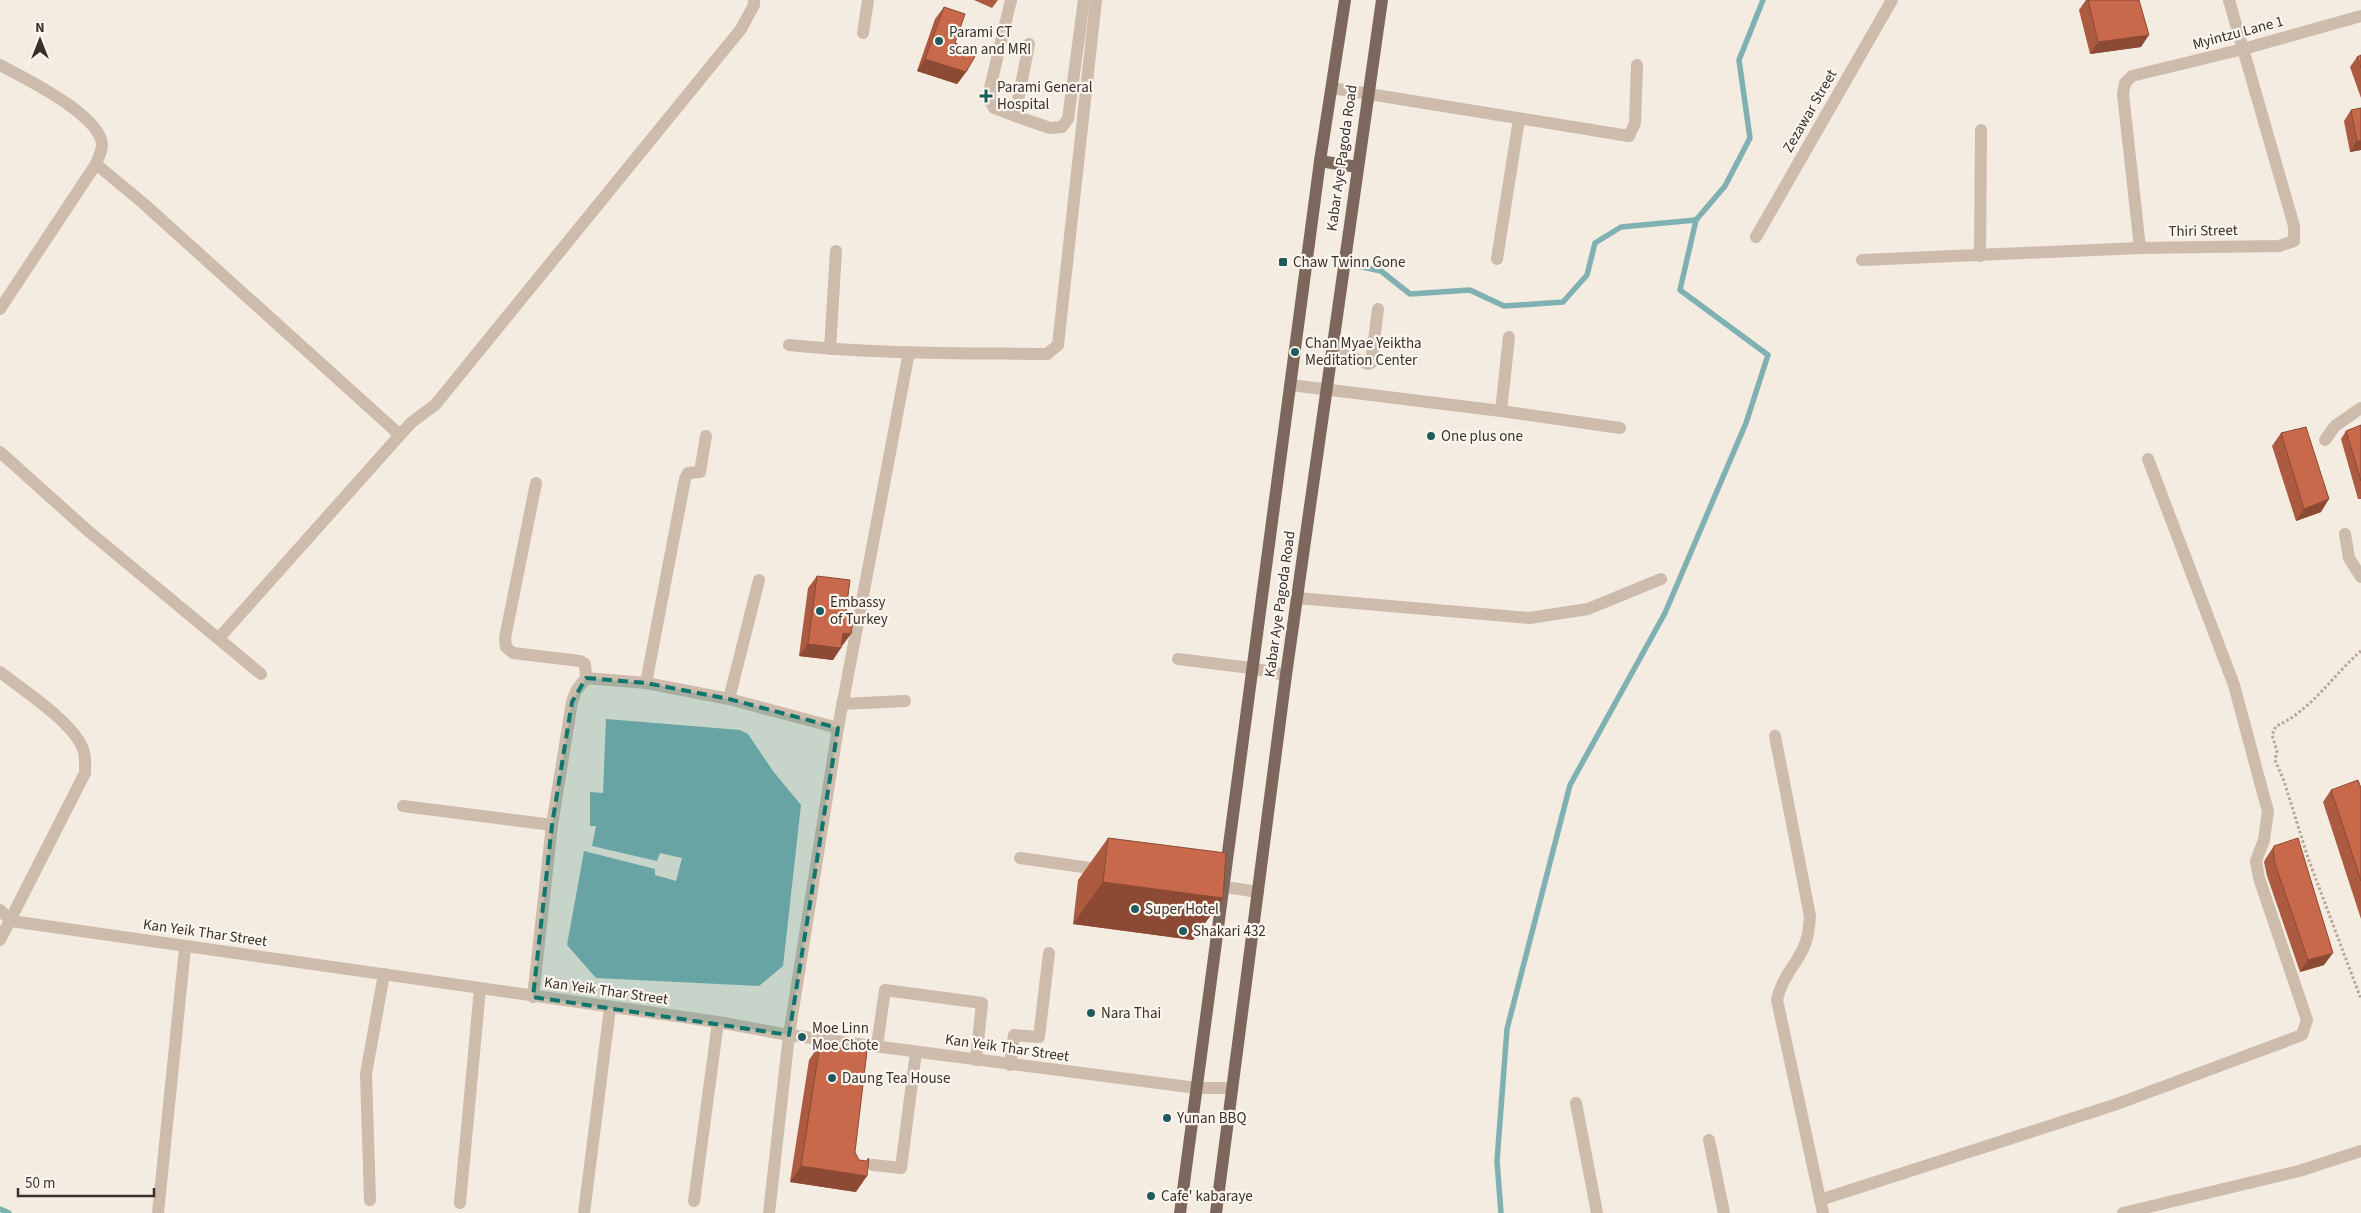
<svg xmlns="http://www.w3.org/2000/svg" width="2361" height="1213" viewBox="0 0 2361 1213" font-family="'Source Sans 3',sans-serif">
  <rect width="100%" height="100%" fill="#f4ebe1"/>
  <polygon fill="#7fb0b2" points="606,719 740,730 748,734 773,771 801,805 783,966 759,986 596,978 567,945 584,851 655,869 655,875 676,881 682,858 660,853 657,861 592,846 596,826 590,826 590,792 603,793"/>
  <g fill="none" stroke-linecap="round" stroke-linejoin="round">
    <g stroke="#7fb0b2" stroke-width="5.5">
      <polyline points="1353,265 1381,271 1410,294 1470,290 1504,306 1563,302 1587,275 1595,243 1621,227 1696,220 1725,186 1750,138 1739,60 1763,0"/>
      <polyline points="0,1209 9,1213"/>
      <polyline points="1501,1213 1497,1161 1507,1029 1570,785 1665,613 1746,423 1768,355 1680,290 1696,220"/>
    </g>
    <path stroke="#b9a596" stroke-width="3" stroke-dasharray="2.5 2.5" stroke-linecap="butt" d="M2361 651C2333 675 2310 712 2276 726L2272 735 2277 751 2275 760 2284 781 2308 858 2361 999"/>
    <g stroke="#cdbbac" stroke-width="12">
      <polyline points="1011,0 990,88 990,100 994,108 1015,116"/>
      <polyline points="863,33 868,0"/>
      <polyline points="1029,44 1015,116 1050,128 1062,127 1068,119 1084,0"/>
      <path d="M0 65C24 78 101 115 102 145 102 151 98 158 96 164"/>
      <polyline points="1332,88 1629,136 1635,123 1637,65"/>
      <polyline points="1756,237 1892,0"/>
      <polyline points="2140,248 2123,94 2125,83 2132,76 2243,49 2361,16"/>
      <polyline points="1980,256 1981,130"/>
      <polyline points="1497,259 1519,119"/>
      <polyline points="1862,260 2140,248 2279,246 2294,241 2294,226 2229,0"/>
      <polyline points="0,309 96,164 143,203 400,435 412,422 435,405 741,29 754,5 754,0"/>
      <path d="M789 345C875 354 961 353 1047 354L1058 345 1096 0"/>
      <polyline points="1331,348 1368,364 1371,363 1378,309"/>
      <polyline points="830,349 836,251"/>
      <polyline points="1290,385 1501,411 1620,428"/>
      <polyline points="1501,411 1509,337"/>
      <polyline points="2325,440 2335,426 2361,408"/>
      <polyline points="0,452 87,530 261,674"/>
      <polyline points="2345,534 2349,558 2361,577"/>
      <polyline points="1297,598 1529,618 1588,609 1661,579"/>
      <polyline points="219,638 400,435"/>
      <polyline points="1178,659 1251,668 1286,675"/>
      <path d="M0 672C23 690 73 722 83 749 86 756 85 765 85 773L0 940"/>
      <polyline points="586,678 646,683 729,699 838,728"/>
      <polyline points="646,683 685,479 688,473 700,472 706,436"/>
      <polyline points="729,699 759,580"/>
      <polyline points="842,704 905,701"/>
      <path d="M1775 736 1810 916C1809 929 1808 940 1802 951 1793 968 1781 980 1777 1000L1823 1213"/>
      <polyline points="403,806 552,825"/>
      <polyline points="1020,858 1104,870"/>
      <polyline points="1213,885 1258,892"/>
      <polyline points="0,910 11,921 718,1022 789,1035 1197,1088 1232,1088"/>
      <polyline points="533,997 552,825 572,702 576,691 586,678 585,664 580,661 513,653 506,647 505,638 536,483"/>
      <polyline points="877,1045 885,990 982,1003 976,1060"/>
      <polyline points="1010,1065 1014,1035 1039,1037 1049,953"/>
      <polyline points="1576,1103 1597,1213"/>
      <polyline points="1709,1140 1724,1213"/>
      <polyline points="873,1165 901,1168 916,1052"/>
      <polyline points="370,1200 366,1074 384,974"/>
      <polyline points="1820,1200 2117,1104 2302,1035 2307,1020 2259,878 2256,861 2264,840 2268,811 2264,797 2234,685 2148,459"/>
      <polyline points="694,1201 718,1022"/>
      <polyline points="460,1203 480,989"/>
      <polyline points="158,1213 185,948"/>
      <polyline points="584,1213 610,1008"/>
      <polyline points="769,1213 789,1035 838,728 909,352"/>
      <polyline points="2123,1213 2299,1171 2361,1151"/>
    </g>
    <g stroke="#7d675c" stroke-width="12">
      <polyline points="1320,161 1357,167"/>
      <polyline points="1180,1213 1320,161 1345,0"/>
      <polyline points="1216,1213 1286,675 1382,0"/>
    </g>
  </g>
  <g fill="#ac5a40">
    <polygon points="974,0 998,0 992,8"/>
    <polygon points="2086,0 2139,0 2141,47 2090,54 2079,10"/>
    <polygon points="944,7 955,43 966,72 957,84 917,71 935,19"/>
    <polygon points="2361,55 2361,98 2350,67 2357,57"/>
    <polygon points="2351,110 2361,150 2350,152 2344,121"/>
    <polygon points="2361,425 2361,499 2358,499 2341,439 2346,431"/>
    <polygon points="2281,433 2321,512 2296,521 2272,446"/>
    <polygon points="817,576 842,646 841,646 833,660 799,656 808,588"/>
    <polygon points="2361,788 2361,919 2323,802 2331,790"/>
    <polygon points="1108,838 1223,898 1193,940 1073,924 1078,880"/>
    <polygon points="2274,846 2324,965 2300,972 2267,876 2264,862 2266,858"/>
    <polygon points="820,1044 855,1152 856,1192 790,1182 809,1060"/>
  </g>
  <g fill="#8c4a34">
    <polygon points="2149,35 2141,47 2090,54 2098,42"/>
    <polygon points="925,59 966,72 957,84 917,71"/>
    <polygon points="2357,141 2361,141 2361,150 2350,152"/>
    <polygon points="2329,499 2321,512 2296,521 2304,509"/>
    <polygon points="843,633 851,634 842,646 835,645"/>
    <polygon points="808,644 841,648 833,660 799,656"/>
    <polygon points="1103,882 1223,898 1193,940 1073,924"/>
    <polygon points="2333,953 2324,965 2300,972 2308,960"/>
    <polygon points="801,1166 867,1176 856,1192 790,1182"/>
  </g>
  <g fill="#c8694b" stroke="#8c4a34">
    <polygon points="2088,0 2139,0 2149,35 2098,42"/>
    <polygon points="944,7 965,14 955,43 977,53 966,72 925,59"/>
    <polygon points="2361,55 2361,68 2357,57"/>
    <polygon points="2361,108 2361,141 2357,141 2351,110"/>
    <polygon points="2361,425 2361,481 2346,431"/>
    <polygon points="2306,427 2329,499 2304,509 2281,433"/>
    <polygon points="817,576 850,580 846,611 854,612 851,634 843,633 841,648 808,644"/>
    <polygon points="2358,780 2361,788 2361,881 2331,790"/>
    <polygon points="1108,838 1226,853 1223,898 1103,882"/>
    <polygon points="2298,838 2333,953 2308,960 2275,864 2273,850 2274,846"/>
    <polygon points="820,1044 867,1051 855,1152 859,1160 866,1161 869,1158 867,1176 801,1166"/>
  </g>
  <path fill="#0f766e" fill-opacity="0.2" stroke="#0f766e" stroke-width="4" stroke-dasharray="10 6" stroke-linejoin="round" d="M586 678 646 683 729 699 838 728 789 1035 533 997 552 825 572 702Z"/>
  <g fill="#1f5a5e" stroke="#fbf5ee" stroke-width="2">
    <circle cx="939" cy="41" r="5"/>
    <path d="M983.5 88.5h5v5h5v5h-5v5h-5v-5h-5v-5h5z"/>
    <rect x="1278" y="257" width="10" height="10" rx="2.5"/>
    <circle cx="1295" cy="352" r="5"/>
    <circle cx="1431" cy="436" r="5"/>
    <circle cx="820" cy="611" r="5"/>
    <circle cx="1135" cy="909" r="5"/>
    <circle cx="1183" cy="931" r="5"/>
    <circle cx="1091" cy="1013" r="5"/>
    <circle cx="802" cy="1037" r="5"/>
    <circle cx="832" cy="1078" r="5"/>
    <circle cx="1167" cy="1118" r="5"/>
    <circle cx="1151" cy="1196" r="5"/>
  </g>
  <g text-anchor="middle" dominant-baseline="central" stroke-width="4.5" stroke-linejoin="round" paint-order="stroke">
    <g font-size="15" fill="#3b302b" stroke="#fbf5ee" text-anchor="start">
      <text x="949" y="32">Parami CT<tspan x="949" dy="17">scan and MRI</tspan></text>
      <text x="997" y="87">Parami General<tspan x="997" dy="17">Hospital</tspan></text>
      <text x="1293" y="262">Chaw Twinn Gone</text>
      <text x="1305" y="343">Chan Myae Yeiktha<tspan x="1305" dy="17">Meditation Center</tspan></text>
      <text x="1441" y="436">One plus one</text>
      <text x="830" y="602">Embassy<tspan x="830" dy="17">of Turkey</tspan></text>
      <text x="1145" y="909">Super Hotel</text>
      <text x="1193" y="931">Shakari 432</text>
      <text x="1101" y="1013">Nara Thai</text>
      <text x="812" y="1028">Moe Linn<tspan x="812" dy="17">Moe Chote</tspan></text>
      <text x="842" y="1078">Daung Tea House</text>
      <text x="1177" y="1118">Yunan BBQ</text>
      <text x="1161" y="1196">Cafe' kabaraye</text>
    </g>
    <g font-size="15" fill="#3b302b" stroke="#fbf5ee">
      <text transform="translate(2238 33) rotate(-15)">Myintzu Lane 1</text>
      <text transform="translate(1810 111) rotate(-60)">Zezawar Street</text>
      <text transform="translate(1342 158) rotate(-82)">Kabar Aye Pagoda Road</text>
      <text transform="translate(2203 231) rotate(-1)">Thiri Street</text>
      <text transform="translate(1280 604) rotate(-82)">Kabar Aye Pagoda Road</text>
      <text transform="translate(205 933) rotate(8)">Kan Yeik Thar Street</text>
      <text transform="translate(606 991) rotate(8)">Kan Yeik Thar Street</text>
      <text transform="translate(1007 1048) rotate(8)">Kan Yeik Thar Street</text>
    </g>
  </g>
  <g transform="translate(40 40)" stroke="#fbf5ee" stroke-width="4" paint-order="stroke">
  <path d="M0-4L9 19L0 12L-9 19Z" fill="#3b302b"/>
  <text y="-8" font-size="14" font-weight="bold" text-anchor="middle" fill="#3b302b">N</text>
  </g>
  <path d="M18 1188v8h136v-8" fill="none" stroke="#3b302b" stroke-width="2.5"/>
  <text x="25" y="1188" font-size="15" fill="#3b302b" stroke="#fbf5ee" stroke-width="4" paint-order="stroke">50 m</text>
</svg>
